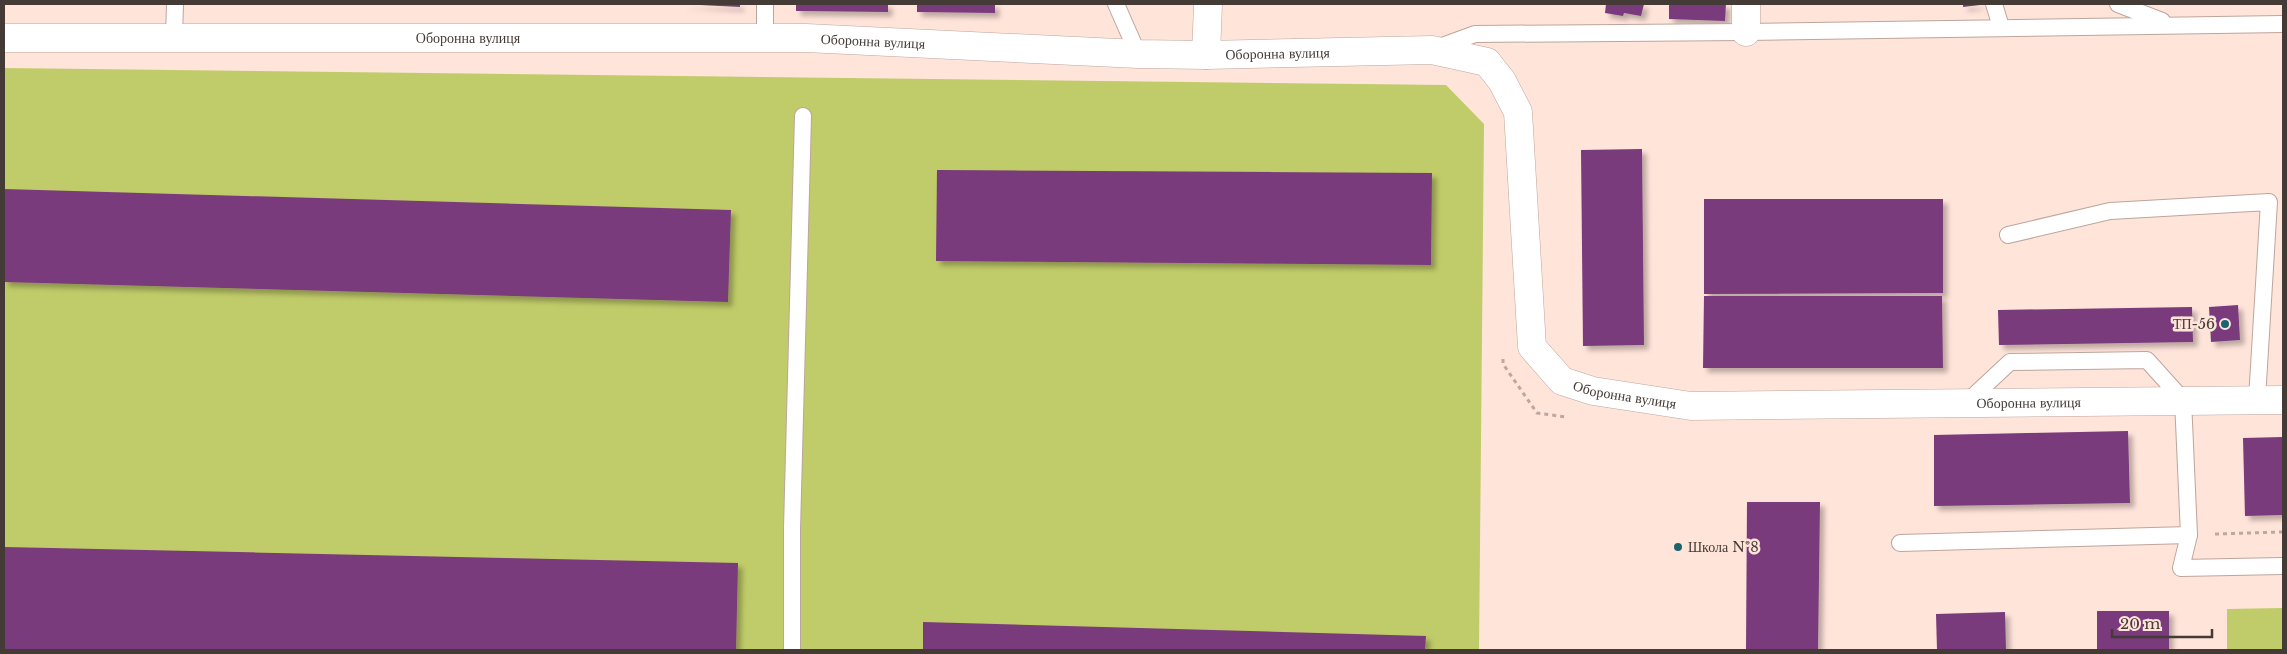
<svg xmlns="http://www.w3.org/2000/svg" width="2287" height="654" viewBox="0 0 2287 654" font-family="'Libre Baskerville',serif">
  <defs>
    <filter id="shadow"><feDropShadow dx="4.5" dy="4.5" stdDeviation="2.5" flood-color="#0004"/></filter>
  </defs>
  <rect width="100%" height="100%" fill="#ffe4da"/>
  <g fill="#c0cb69">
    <polygon points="4,68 1446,85 1484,124 1479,650 4,650"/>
    <polygon points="2283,608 2283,650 2227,650 2227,609"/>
  </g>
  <g fill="#7a3a7c" filter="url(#shadow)">
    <polygon points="680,4 740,4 740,7"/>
    <polygon points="796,4 888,4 888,12 796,11"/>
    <polygon points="917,4 995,4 995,13 917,12"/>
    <polygon points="1606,4 1644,4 1641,16 1624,13 1623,16 1605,13"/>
    <polygon points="1669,4 1726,4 1725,21 1669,19"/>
    <polygon points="1963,4 1980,4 1980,5 1963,7"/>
    <polygon points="1642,149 1644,345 1583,346 1581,150"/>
    <polygon points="937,170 1432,173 1431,265 936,261"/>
    <polygon points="4,189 731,210 728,302 4,282"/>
    <polygon points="1704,199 1943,199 1943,293 1704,294"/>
    <polygon points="1704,296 1942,296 1943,368 1703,368"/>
    <polygon points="2238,305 2240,340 2211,342 2209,307"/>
    <polygon points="2192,307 2193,342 1999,345 1998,310"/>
    <polygon points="2128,431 2130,503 1934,506 1934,435"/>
    <polygon points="2283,437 2283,515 2245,516 2243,438"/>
    <polygon points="1747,502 1820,502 1818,650 1746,650"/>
    <polygon points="4,547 738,563 736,650 4,649"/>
    <rect x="2097" y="611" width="72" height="39"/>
    <polygon points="2005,612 2006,650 1937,650 1936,614"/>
    <polygon points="923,622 1426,636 1425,650 923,650"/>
  </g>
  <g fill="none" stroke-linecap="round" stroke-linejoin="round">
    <defs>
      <g id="lane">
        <polyline points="1116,4 1138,54"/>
        <polyline points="1994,4 2001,27"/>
        <polyline points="2118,4 2162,21"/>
        <polyline points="174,37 175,4"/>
        <polyline points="765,37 765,4"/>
        <polyline points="1434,49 1475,34 1746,32 2283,24"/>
        <polyline points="2008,235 2110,211 2269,202 2257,399"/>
        <polyline points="1965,404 2010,362 2147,360 2183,400 2189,535 2181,568 2283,566"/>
        <polyline points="1900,543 2189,535"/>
        <polyline points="792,650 792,529 803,116"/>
      </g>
      <g id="street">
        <polyline points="1746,4 1746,32"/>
        <polyline points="1206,55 1208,4"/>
      </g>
      <g id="secondary">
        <path id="s1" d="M4 38H806L1138 54 1206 55 1432 50 1487 62 1502 81 1518 112 1532 347 1562 381 1593 391 1691 406 2283 400"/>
      </g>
    </defs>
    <use href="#lane" stroke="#bea59c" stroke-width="18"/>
    <use href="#street" stroke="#bea59c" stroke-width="29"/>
    <use href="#secondary" stroke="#bea59c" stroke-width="29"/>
    <g stroke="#bda8a0" stroke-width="3" stroke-dasharray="4 4" stroke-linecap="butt">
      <polyline points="1503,359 1503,364 1537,413 1566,417"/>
      <polyline points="2215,534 2283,532"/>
    </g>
    <use href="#lane" stroke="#fff" stroke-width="16"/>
    <use href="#street" stroke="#fff" stroke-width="28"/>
    <use href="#secondary" stroke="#fff" stroke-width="28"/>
  </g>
  <g fill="#19646f" stroke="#ffe4da" stroke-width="2">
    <circle cx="2225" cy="324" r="5"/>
    <circle cx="1678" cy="547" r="5"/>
  </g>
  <g text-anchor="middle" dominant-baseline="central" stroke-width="5" stroke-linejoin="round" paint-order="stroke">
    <g font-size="14" fill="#443a36" stroke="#ffe4da">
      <text stroke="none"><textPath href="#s1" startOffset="464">Оборонна вулиця</textPath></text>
      <text stroke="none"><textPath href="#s1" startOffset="869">Оборонна вулиця</textPath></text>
      <text stroke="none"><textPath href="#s1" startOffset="1274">Оборонна вулиця</textPath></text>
      <text stroke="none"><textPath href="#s1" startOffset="1889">Оборонна вулиця</textPath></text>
      <text stroke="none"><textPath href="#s1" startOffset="2294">Оборонна вулиця</textPath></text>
    </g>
    <g font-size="14" fill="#443a36" stroke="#ffe4da" text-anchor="end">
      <text x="2215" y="324">ТП-56</text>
      <text x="1688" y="547" text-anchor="start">Школа №8</text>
    </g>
  </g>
  <rect width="2287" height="654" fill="none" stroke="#443a36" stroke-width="10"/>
  <path d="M2112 629v8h100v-8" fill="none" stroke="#443a36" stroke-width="2.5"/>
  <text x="2120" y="629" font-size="15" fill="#443a36" stroke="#ffe4da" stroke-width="4" paint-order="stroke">20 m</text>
</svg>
